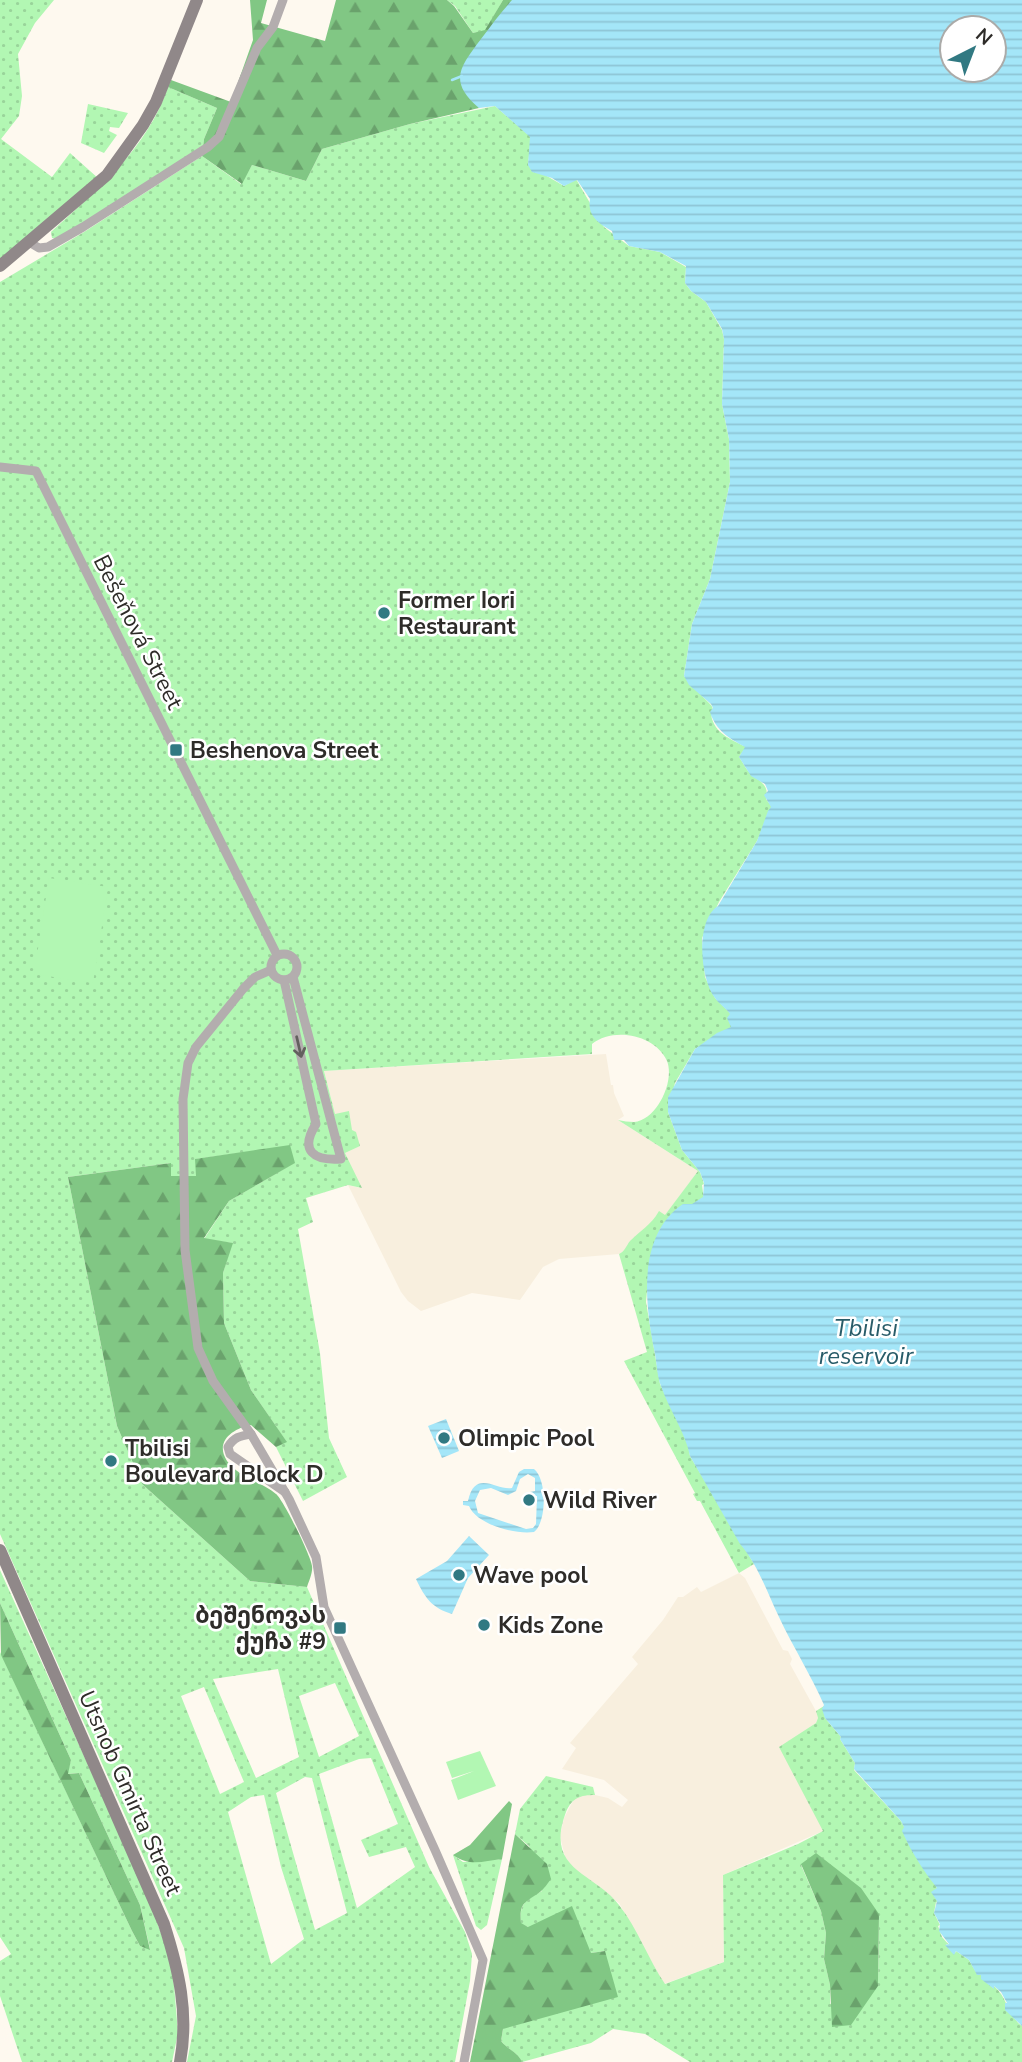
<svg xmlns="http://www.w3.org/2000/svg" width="1022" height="2062" viewBox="0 0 1022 2062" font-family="'Nunito Sans','Noto Sans Georgian',sans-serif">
  <defs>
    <pattern id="green-dots" width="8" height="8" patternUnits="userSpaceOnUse" patternTransform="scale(1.75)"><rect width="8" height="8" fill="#b2f7b3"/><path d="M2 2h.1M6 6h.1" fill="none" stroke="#99d49a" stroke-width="1.8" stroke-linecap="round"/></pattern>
    <pattern id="forest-firs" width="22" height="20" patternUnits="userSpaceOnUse" patternTransform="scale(1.75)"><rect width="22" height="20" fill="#81c784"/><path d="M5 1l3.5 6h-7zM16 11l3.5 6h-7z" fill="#6aa26c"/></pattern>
    <pattern id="water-rules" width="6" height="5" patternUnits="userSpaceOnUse" patternTransform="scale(1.75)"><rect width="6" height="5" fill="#a4e6f8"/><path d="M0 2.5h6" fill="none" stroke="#8ec5d5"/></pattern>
  </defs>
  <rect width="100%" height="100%" fill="#fef9ef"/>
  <g fill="#f8efde">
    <polygon points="606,1054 611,1085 613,1085 614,1093 624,1116 618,1120 698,1171 665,1216 659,1212 648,1226 628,1244 625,1250 619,1254 559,1259 543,1267 520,1300 472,1293 421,1311 408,1301 401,1292 348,1185 361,1188 345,1153 359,1146 352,1130 335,1114 324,1071"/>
    <polygon points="739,1573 745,1578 783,1650 788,1651 792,1659 790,1664 816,1711 818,1718 816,1723 787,1743 823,1831 723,1875 724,1962 664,1984 619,1903 574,1869 565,1857 560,1836 564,1818 574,1799 581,1795 595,1795 608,1798 622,1807 628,1800 604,1780 562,1769 576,1748 570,1743 638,1664 632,1657 663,1620 678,1597 683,1597 697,1587 701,1592"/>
  </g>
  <g fill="url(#green-dots)" fill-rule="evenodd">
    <polygon points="0,0 54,0 35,23 18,54 22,96 19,116 1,139 52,177 70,153 99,179 0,259"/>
    <polygon points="447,0 503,0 485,31 473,33 455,6"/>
    <path d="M168 87 217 108 204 139 203 148 58 239 52 238 51 232C98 189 147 149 168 87Z"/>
    <polygon points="88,104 128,113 119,128 110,127 109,131 117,135 104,153 81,143"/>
    <path d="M495 106 531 137 528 165 564 186 576 179 604 227 629 246 660 252 686 267 685 283 691 291 706 302 722 330 724 339 722 404 729 439 730 482 710 579 692 624 684 676C692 686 701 695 710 704 716 710 710 713 712 719 717 735 733 740 746 747L739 757C743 762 745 768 749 772 759 781 770 785 766 799L772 807 757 841 719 902 702 938 705 977 715 998 731 1014 732 1027 695 1049 675 1083 668 1112 682 1150 700 1172 704 1184 702 1185 704 1200 660 1229 649 1269 646 1302 660 1384 687 1439 690 1456 754 1564 739 1573 700 1501H697L693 1494 695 1493 624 1361 647 1352 619 1254C625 1251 626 1246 630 1241 640 1231 651 1225 659 1211L665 1215 698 1171 618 1120C623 1121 629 1122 634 1122 657 1120 675 1081 667 1061 655 1034 613 1027 592 1044V1054L324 1071 335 1114 349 1111 352 1130 356 1132 360 1146 345 1153 362 1188 348 1185 306 1198 313 1222 298 1229 320 1353 329 1438 347 1477 303 1501 276 1447 286 1441 251 1390 224 1323 223 1273 232 1243 204 1239 229 1201 294 1163 269 1149 196 1159V1176H171V1163L68 1177 117 1426 142 1484 250 1581 307 1587 429 1867 465 1932 472 1954 470 1981 455 2062H187L196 2016 184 1948 0 1534V282L84 232 202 156 241 184 252 165 306 181 322 149 410 124ZM278 1669 299 1757 256 1778 213 1679ZM335 1683 359 1736 319 1757 299 1696ZM204 1687 244 1782 220 1794 181 1696ZM371 1758 398 1824 361 1840 369 1857 406 1847 415 1867 357 1908 319 1774 359 1759ZM305 1777 312 1778 347 1913 315 1930 276 1793ZM264 1795 281 1867 304 1939 271 1964 228 1812 251 1797Z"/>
    <polygon points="0,1570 150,1902 170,1959 174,1985 178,2033 172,2062 22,2062 0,1996 0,1961 11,1954 0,1937 0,1652 132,1931 140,1946 150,1949 140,1905 79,1773 67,1774 71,1760 0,1603"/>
    <path d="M824 1706 825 1718 841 1737 840 1739 855 1763 854 1770 901 1821 937 1888 938 1903 936 1902 934 1913 940 1925 938 1926 942 1937 949 1945 946 1944 955 1953 956 1951 969 1960 977 1974 979 1973 993 1988 994 1986C1008 1998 1007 2015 1022 2026V2062H690L645 2034 613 2029 591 2043 522 2062C517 2052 508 2050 501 2041L503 2029 605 1951 591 1953 521 1924C519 1904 525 1900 542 1891L529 1846 515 1834 520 1809 546 1776 593 1787 595 1795C580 1795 572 1798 566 1812 544 1871 594 1872 619 1905 638 1929 648 1959 665 1984L724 1962 723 1875 798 1844 823 1831 779 1747 816 1723 818 1718 816 1711ZM801 1865 879 1915 878 1986 830 2004V1985L824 1959 826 1933 821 1911Z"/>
    <polygon points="453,1855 463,1862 502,1859 487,1925 481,1930 476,1926"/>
  </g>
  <g fill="url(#forest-firs)">
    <polygon points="250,0 267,0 261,23 325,41 336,0 447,0 454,6 473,33 485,30 503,0 530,0 475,99 479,108 410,124 322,149 306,181 252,165 242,184 202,156 204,139 217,108 168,87 171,80 231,102 253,40"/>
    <path d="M290 1145 295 1163 229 1201 204 1238 233 1243 223 1273 224 1323 251 1390 287 1442 276 1447 251 1425C234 1428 214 1441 227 1461 238 1477 262 1482 276 1494 283 1499 311 1556 312 1566 313 1572 309 1581 307 1587L250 1581 142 1484 117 1426 68 1177 171 1163V1176H196L195 1159Z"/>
    <polygon points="0,1603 71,1760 68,1774 79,1773 140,1905 150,1950 140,1946 132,1931 1,1655"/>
    <path d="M509 1801 512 1804 502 1859C483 1861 470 1867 453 1855L470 1845Z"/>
    <path d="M515 1834 547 1864 551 1879C548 1883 544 1889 540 1892 525 1903 519 1902 521 1923L528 1927 572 1906 591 1953 605 1951 618 1997 503 2029 501 2041C508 2050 518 2052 522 2062H470Z"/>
    <polygon points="816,1853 861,1888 879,1914 878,1986 851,2025 832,2027 830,1985 824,1959 826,1933 821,1911 801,1864"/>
  </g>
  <g fill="#b2f7b3">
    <polygon points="49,878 108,887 93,983 34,974"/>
    <polygon points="480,1751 496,1786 458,1800 451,1780 474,1771 452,1778 446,1762"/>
  </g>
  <g fill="url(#water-rules)" fill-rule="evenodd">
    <path d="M512 0H1022V2026L1005 2010V2003H1007L1001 1992 994 1986V1989L981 1979V1975H977L969 1960 956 1951 954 1955 945 1945 949 1944 939 1931 940 1924 934 1913 937 1901 931 1892 937 1888C925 1873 911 1852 902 1831L904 1827 901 1821 854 1769 855 1763 840 1739 841 1737 825 1718 822 1709 824 1705C811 1675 793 1647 779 1617 767 1592 758 1565 740 1544L690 1456C685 1431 669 1410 661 1386 657 1376 657 1365 655 1354 645 1305 636 1236 683 1204H692L703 1197 704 1183 700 1172 682 1150 668 1112V1097L695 1049 717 1033 731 1027 727 1018 730 1014C726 1008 719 1004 715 998 700 979 695 920 718 906L757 841 768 811 771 807 764 795 768 791 765 784 751 776 739 757 745 747C729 738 716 731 710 712L713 708 711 704 689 685 684 676 692 624 710 579 730 482 729 439 722 404 724 339 722 329 706 302 691 291 685 283 686 266 660 252 629 246 624 240H614L612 231C599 224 587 216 590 199L577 180 564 186 552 178 532 172 528 165 530 137 495 106 479 108C447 81 461 66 481 39 491 26 501 12 512 0ZM952 28H994V70H952Z"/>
    <polygon points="446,1419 459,1451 442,1458 428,1426"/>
    <path d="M524 1469H534C547 1479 547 1522 534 1532 515 1535 476 1524 469 1506L463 1505V1501H468C475 1468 497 1491 512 1488L519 1472ZM528 1474 535 1478V1491L525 1493 526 1502H533V1496H537L536 1524 533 1528 526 1529 478 1513 475 1501 480 1490 491 1488 508 1495 516 1491 520 1479Z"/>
    <path d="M469 1536 489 1555 468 1578 452 1614C432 1608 425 1598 416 1579L447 1561Z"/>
  </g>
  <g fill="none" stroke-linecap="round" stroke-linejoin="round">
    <polyline stroke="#a4e6f8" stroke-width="2.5" points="452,80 462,76"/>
    <g stroke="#b3adae" stroke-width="9">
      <polyline points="29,242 39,248 48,247 83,227 208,147 219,137 257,48 273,27 283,0"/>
      <polyline points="0,467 36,471 277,955"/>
      <circle cx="284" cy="967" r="13"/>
      <polyline points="271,970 255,977 243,989 196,1047 188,1063 183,1099 185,1250 198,1348 213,1381 251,1434 289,1499 316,1557 324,1607 435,1850 483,1960 464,2062"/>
      <path d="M284 980 316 1124C299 1151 314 1161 341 1159L293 977"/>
      <path d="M251 1434C240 1436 234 1437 228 1447L230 1454 285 1492"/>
    </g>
    <g stroke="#908889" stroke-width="12">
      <polyline points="0,266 107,175 143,125 156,102 197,0"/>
      <path d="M0 1550 164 1924C179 1971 189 2013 180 2062"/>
    </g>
  </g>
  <defs><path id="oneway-shaft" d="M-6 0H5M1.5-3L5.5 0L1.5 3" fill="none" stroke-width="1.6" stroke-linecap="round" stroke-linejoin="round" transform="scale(1.75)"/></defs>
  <use stroke="#63605e" href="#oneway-shaft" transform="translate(299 1047) rotate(77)"/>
  <g fill="#317982" stroke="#fff" stroke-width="2.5">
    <circle cx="384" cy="613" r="7"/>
    <rect x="169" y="743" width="14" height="14" rx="3.5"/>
    <circle cx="444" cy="1438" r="7"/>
    <circle cx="111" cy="1461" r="7"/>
    <circle cx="529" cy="1500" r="7"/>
    <circle cx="459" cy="1575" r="7"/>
    <circle cx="484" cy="1625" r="7"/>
    <rect x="333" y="1621" width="14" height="14" rx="3.5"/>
  </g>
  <g text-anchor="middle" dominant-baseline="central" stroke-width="5" stroke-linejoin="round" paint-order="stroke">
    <g font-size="23" font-weight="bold" fill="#2e2c29" stroke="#fff" text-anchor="start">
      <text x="398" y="600">Former Iori<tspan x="398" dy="26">Restaurant</tspan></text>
      <text x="190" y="750">Beshenova Street</text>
      <text x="458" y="1438">Olimpic Pool</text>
      <text x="125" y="1448">Tbilisi<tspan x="125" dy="26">Boulevard Block D</tspan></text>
      <text x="543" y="1500">Wild River</text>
      <text x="473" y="1575">Wave pool</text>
      <text x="326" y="1615" text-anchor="end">ბეშენოვას<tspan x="326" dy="26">ქუჩა #9</tspan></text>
      <text x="498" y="1625">Kids Zone</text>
    </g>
    <g font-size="23" fill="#2e2c29" stroke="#fff">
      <text transform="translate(138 632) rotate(63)">Bešeňová Street</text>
      <text transform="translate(130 1793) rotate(66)">Utsnob Gmirta Street</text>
    </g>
    <g font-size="24" font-style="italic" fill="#285c69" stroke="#fff">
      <text x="866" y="1328">Tbilisi<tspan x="866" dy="28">reservoir</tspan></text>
    </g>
  </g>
  <g transform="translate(973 49) rotate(42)"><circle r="33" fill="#ffffff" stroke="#ababa9" stroke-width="2"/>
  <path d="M0-5L12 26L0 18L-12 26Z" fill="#317982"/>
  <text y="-10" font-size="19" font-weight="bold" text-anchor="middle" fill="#2e2c29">N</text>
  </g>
</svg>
